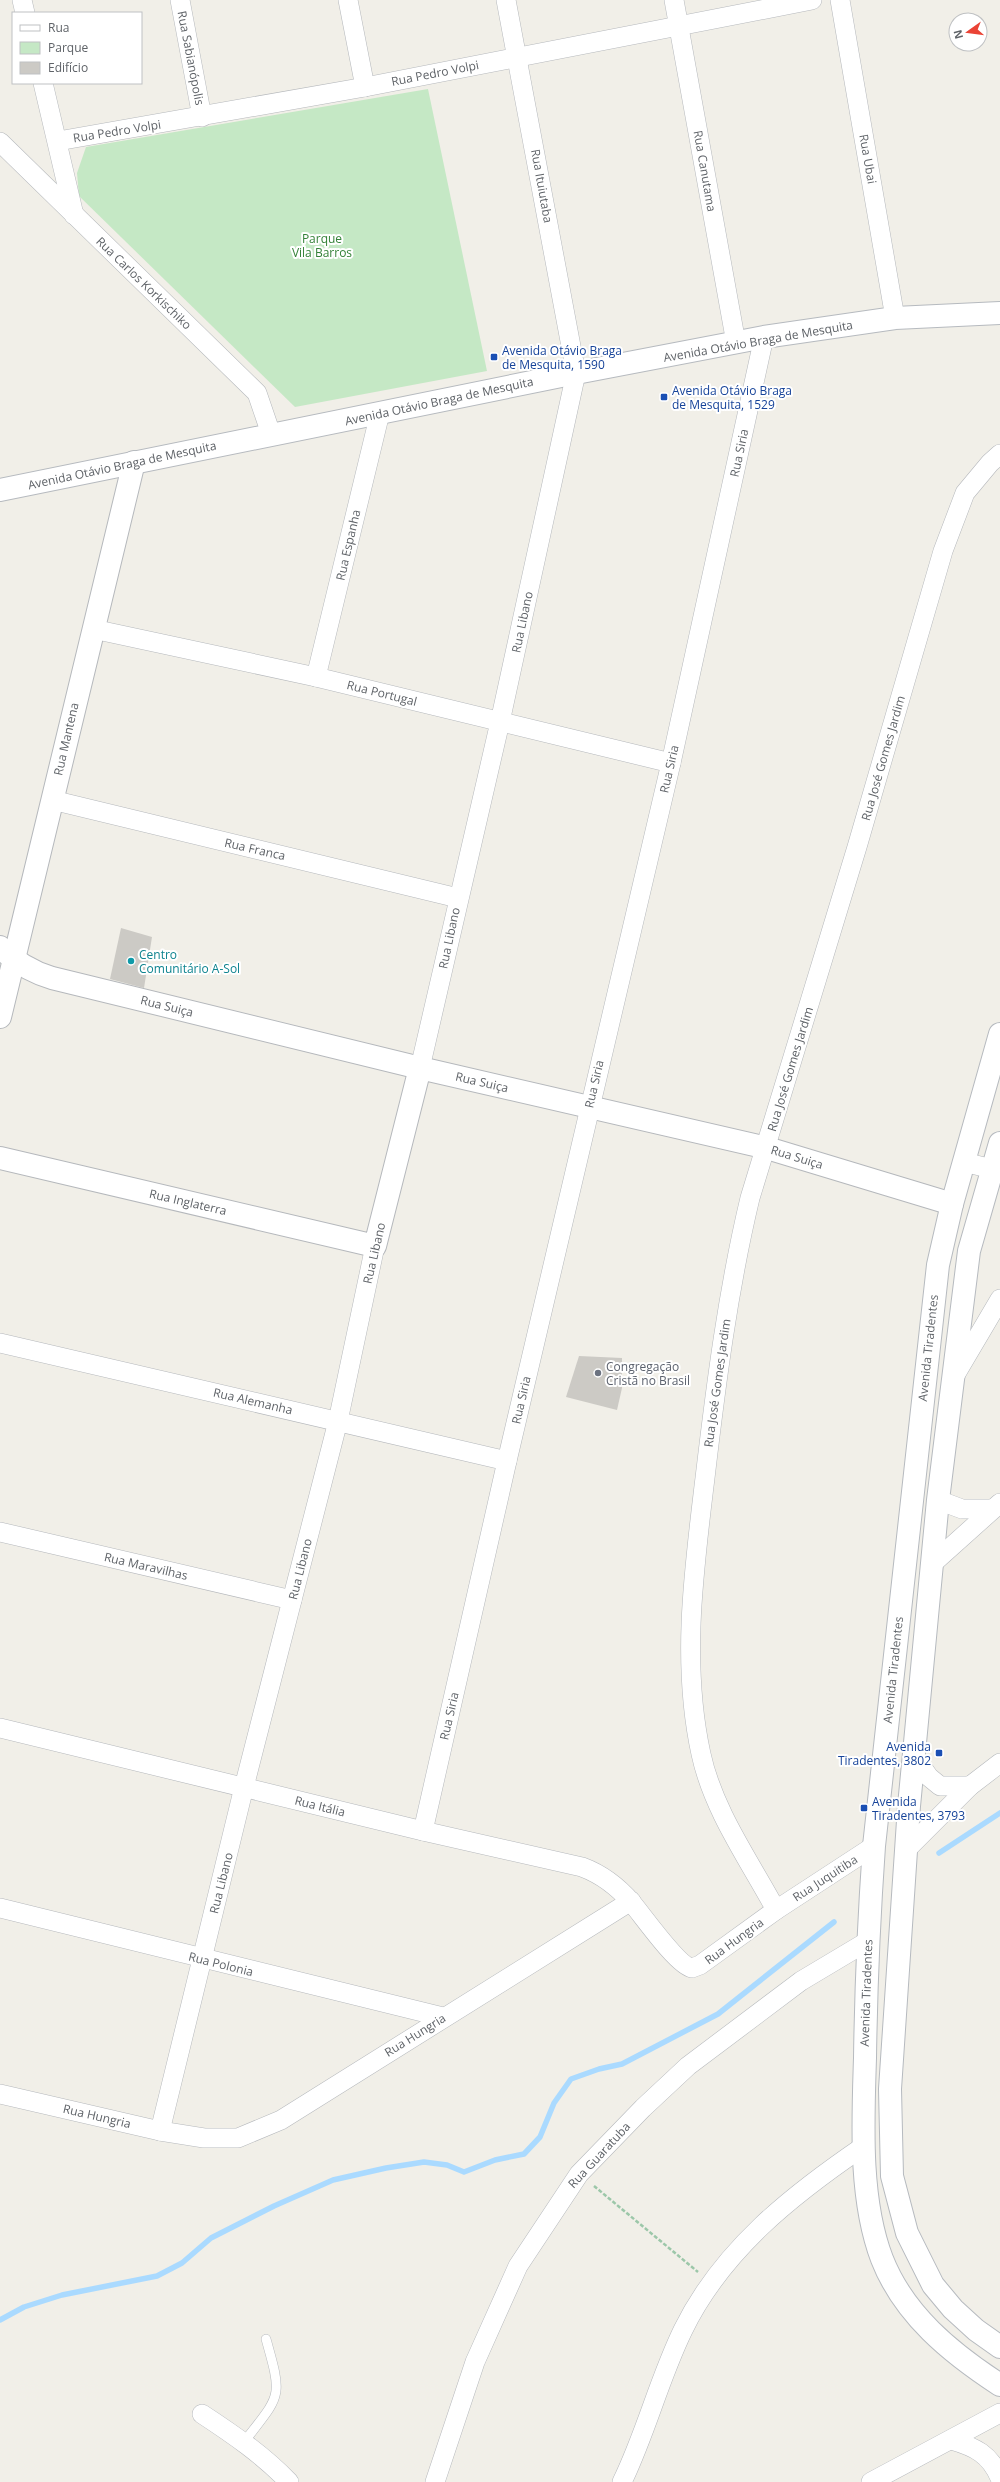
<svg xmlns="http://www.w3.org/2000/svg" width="1000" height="2482" viewBox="0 0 1000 2482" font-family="'Open Sans',sans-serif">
  <rect width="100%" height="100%" fill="#f1efe8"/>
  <polygon fill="#c5e8c5" points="428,89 487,371 295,407 79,196 77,173 86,147"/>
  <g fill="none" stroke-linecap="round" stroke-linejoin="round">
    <g stroke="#aadaff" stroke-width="5.5">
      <polyline points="939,1853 1000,1813"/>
      <polyline points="0,2320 24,2307 62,2295 157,2276 182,2263 211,2238 274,2206 333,2180 386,2168 424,2162 447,2165 464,2172 495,2160 524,2154 540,2137 554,2103 571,2079 599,2069 622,2064 718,2014 834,1922"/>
    </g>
  </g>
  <g fill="#cccac5">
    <polygon points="121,928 152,937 144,988 110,979"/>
    <polygon points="579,1356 622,1358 622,1388 617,1410 566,1397"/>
  </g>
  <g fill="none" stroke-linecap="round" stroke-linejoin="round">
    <defs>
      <path id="service" d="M244 2442C281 2394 283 2399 266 2339"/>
      <g id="minor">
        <polyline points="22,0 25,13"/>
        <polyline points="180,0 202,117"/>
        <polyline points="348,0 365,87"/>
        <polyline points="674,0 736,343"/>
        <polyline points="840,0 895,318"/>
        <polyline points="43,83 74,215"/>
        <polyline points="58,141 365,87 812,0"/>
        <polyline points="0,142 257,393 271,434"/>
        <polyline points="93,629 316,677 671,763"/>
        <polyline points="316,677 380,413"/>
        <polyline points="52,800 458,898"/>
        <polyline points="420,1068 500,722 576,373 506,0"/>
        <polyline points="964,1162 1000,1171"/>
        <polyline points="0,1343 507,1461"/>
        <polyline points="954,1377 1000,1299"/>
        <polyline points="938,1500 962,1509 991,1509"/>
        <polyline points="0,1532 292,1600"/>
        <polyline points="932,1564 1000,1503"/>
        <path d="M0 1728 423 1831 582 1867C601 1874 619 1888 632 1903 643 1916 678 1966 692 1968L700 1965 776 1910 874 1846"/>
        <polyline points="914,1756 929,1777 940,1786 970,1786"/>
        <polyline points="423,1831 507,1461 671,763 764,337"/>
        <polyline points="905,1851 970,1786 1000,1763"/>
        <polyline points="0,1908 443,2017"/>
        <path d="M776 1910C749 1860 713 1810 701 1754 681 1663 694 1569 705 1478 716 1384 728 1290 750 1198L857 847 943 551 965 493 990 463 1000 454"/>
        <polyline points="0,2094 160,2131 204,2138 238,2138 281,2120 631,1901"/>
        <polyline points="160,2131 244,1787 338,1421 375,1246"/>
        <path d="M202 2414C234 2435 263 2455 289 2482"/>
        <path d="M951 2440C975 2447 990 2454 1000 2478"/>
        <polyline points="435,2482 475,2362 518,2266 579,2174 643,2108 688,2066 801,1981 868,1941"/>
        <path d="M622 2482C646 2433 659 2379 683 2330 722 2250 792 2195 864 2146"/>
        <polyline points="871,2482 1000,2413"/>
      </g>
      <g id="tertiary">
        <path d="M0 947C15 962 32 972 52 978L420 1068 767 1148 952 1204"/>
        <polyline points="0,1017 134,462"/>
        <polyline points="0,1158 375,1246 420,1068"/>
      </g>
      <g id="secondary">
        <polyline points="0,490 576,373 764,337 895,318 1000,313"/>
        <path d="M1000 1034 952 1204 938 1265 874 1846C869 1917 866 1987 865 2058 863 2122 859 2199 882 2259 904 2315 951 2353 1000 2385"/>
        <polyline points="1000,1143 969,1251 938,1500 909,1806 890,2089 892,2176 907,2233 933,2285 953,2309 976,2330 1000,2347"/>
      </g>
    </defs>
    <use href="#service" stroke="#b5b8bc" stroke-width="10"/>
    <use href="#minor" stroke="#b5b8bc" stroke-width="20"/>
    <use href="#tertiary" stroke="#b5b8bc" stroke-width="24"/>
    <use href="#secondary" stroke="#b6babf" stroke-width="24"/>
    <polyline stroke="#9cc7a9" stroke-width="2.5" stroke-dasharray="4 2" stroke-linecap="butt" points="594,2186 698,2272"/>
    <use href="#service" stroke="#fff" stroke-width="9"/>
    <use href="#minor" stroke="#fff" stroke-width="19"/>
    <use href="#tertiary" stroke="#fff" stroke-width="22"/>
    <use href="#secondary" stroke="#fff" stroke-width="22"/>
  </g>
  <g fill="#1a4fb4" stroke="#fff" stroke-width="1.5">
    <rect x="490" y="353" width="8" height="8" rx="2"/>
    <rect x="660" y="393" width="8" height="8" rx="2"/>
    <rect x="935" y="1749" width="8" height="8" rx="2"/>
    <rect x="860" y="1804" width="8" height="8" rx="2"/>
  </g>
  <circle fill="#0f9aa8" stroke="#fff" stroke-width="1.5" cx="131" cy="961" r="4"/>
  <circle fill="#6b7280" stroke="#fff" stroke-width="1.5" cx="598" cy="1373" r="4"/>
  <g text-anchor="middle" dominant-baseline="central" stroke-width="4" stroke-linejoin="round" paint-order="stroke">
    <g font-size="12" fill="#5f6368" stroke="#fff">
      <text transform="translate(191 58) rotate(79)">Rua Sabianópolis</text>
      <text transform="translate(435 73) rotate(-11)">Rua Pedro Volpi</text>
      <text transform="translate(117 131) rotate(-9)">Rua Pedro Volpi</text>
      <text transform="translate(868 159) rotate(80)">Rua Ubai</text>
      <text transform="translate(705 171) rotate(80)">Rua Canutama</text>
      <text transform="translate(542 186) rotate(80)">Rua Ituiutaba</text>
      <text transform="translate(144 283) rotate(44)">Rua Carlos Korkischiko</text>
      <text transform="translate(758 341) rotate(-10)">Avenida Otávio Braga de Mesquita</text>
      <text transform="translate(439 401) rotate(-12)">Avenida Otávio Braga de Mesquita</text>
      <text transform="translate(739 453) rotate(-78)">Rua Siria</text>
      <text transform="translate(122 465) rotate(-12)">Avenida Otávio Braga de Mesquita</text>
      <text transform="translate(348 545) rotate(-77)">Rua Espanha</text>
      <text transform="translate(522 622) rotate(-78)">Rua Libano</text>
      <text transform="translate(382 693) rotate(14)">Rua Portugal</text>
      <text transform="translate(66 739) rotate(-77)">Rua Mantena</text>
      <text transform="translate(883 758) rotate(-74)">Rua José Gomes Jardim</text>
      <text transform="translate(669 769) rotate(-77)">Rua Siria</text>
      <text transform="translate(255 849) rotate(13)">Rua Franca</text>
      <text transform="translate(449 938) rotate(-78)">Rua Libano</text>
      <text transform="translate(167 1006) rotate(14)">Rua Suiça</text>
      <text transform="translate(790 1069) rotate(-73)">Rua José Gomes Jardim</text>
      <text transform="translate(482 1082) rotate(13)">Rua Suiça</text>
      <text transform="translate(594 1084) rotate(-77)">Rua Siria</text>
      <text transform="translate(797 1157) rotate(17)">Rua Suiça</text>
      <text transform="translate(188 1202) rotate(13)">Rua Inglaterra</text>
      <text transform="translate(374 1253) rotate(-77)">Rua Libano</text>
      <text transform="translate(928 1348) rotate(-84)">Avenida Tiradentes</text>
      <text transform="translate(717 1383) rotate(-82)">Rua José Gomes Jardim</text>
      <text transform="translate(521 1400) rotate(-77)">Rua Siria</text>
      <text transform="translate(253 1401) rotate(13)">Rua Alemanha</text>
      <text transform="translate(146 1566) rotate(13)">Rua Maravilhas</text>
      <text transform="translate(300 1569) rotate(-76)">Rua Libano</text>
      <text transform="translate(893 1670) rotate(-84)">Avenida Tiradentes</text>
      <text transform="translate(449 1716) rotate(-77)">Rua Siria</text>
      <text transform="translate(320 1806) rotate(14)">Rua Itália</text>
      <text transform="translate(825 1878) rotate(-33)">Rua Juquitiba</text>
      <text transform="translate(221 1883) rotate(-76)">Rua Libano</text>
      <text transform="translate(734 1941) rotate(-36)">Rua Hungria</text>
      <text transform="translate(221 1964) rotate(14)">Rua Polonia</text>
      <text transform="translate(866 1993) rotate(-88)">Avenida Tiradentes</text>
      <text transform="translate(415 2035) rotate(-32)">Rua Hungria</text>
      <text transform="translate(97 2116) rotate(13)">Rua Hungria</text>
      <text transform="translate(599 2155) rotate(-47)">Rua Guaratuba</text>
    </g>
    <g font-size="12" fill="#348238" stroke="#fff">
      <text x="322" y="238">Parque<tspan x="322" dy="14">Vila Barros</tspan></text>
    </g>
    <g font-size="12" fill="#164399" stroke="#fff" text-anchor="start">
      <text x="502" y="350">Avenida Otávio Braga<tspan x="502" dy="14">de Mesquita, 1590</tspan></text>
      <text x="672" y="390">Avenida Otávio Braga<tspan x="672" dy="14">de Mesquita, 1529</tspan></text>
      <text x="931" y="1746" text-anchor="end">Avenida<tspan x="931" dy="14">Tiradentes, 3802</tspan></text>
      <text x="872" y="1801">Avenida<tspan x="872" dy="14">Tiradentes, 3793</tspan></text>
    </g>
    <g font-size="12" fill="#0d838f" stroke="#fff" text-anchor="start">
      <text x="139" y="954">Centro<tspan x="139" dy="14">Comunitário A-Sol</tspan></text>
    </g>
    <g font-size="12" fill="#5b616d" stroke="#fff" text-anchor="start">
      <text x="606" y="1366">Congregação<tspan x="606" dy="14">Cristã no Brasil</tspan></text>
    </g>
  </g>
  <rect x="12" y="12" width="130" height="72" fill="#ffffff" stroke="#bfc1c3"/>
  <rect x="20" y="25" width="20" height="6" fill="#ffffff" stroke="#bfc1c3"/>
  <text x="48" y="32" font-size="12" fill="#5f6368">Rua</text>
  <rect x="20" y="42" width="20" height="12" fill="#c5e8c5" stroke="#bfc1c3"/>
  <text x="48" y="52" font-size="12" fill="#5f6368">Parque</text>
  <rect x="20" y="62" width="20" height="12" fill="#cccac5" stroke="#bfc1c3"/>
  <text x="48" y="72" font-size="12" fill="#5f6368">Edifício</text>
  <g transform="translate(968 32) rotate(256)"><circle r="19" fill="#ffffff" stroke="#bfc1c3"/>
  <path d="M0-3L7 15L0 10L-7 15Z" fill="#ea4335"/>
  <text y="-6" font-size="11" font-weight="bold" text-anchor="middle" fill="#5f6368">N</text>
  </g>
</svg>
